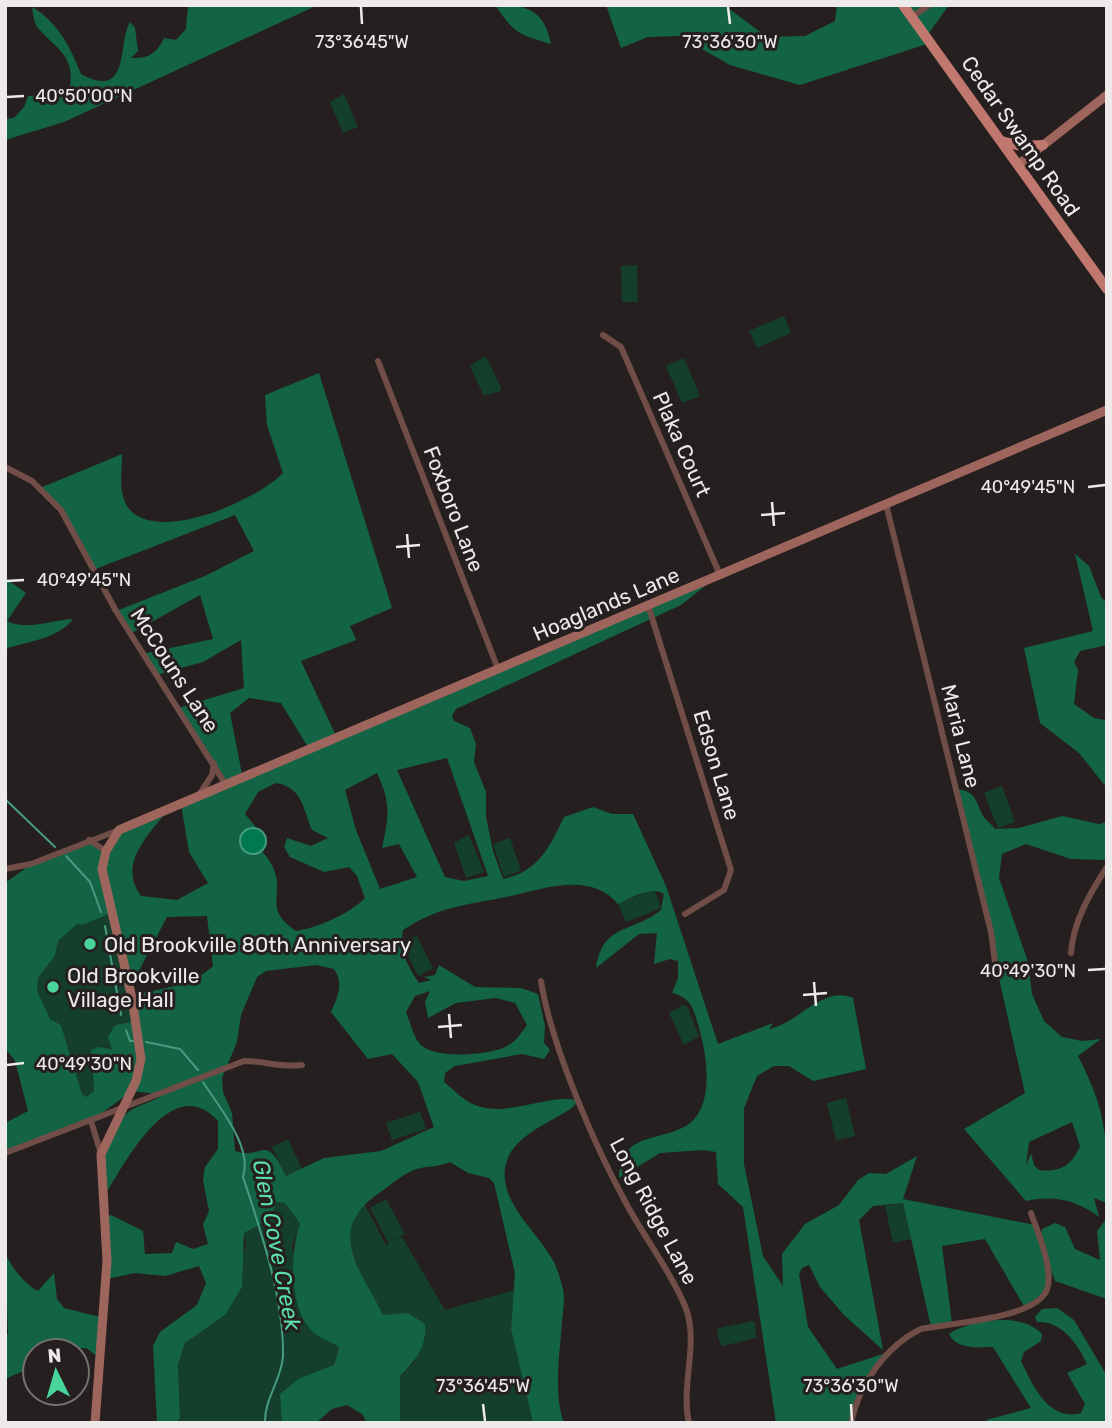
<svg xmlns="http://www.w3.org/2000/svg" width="1112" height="1428" viewBox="0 0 1112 1428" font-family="Rubik,sans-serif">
  <rect width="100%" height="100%" fill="#25201f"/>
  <g fill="#143f2d">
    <polygon points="344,94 358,127 343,133 330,102"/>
    <polygon points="637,265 638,302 622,302 621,266"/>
    <polygon points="784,316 791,333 757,348 749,331"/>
    <polygon points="484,357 487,358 501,388 501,391 484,396 470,366"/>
    <polygon points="684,358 700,396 682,403 666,366"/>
    <polygon points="1002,786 1015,822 998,828 984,793"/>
    <polygon points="469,835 484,872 466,878 454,843"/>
    <polygon points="510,838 521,871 504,877 493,844"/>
    <polygon points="654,889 661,908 626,922 618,904"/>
    <polygon points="112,913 136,1021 114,1025 113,1049 104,1047 90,1054 94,1091 86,1097 82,1094 61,1025 50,1019 37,990 38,978 55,956 58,941 78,922 82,925"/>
    <polygon points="417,936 433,968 418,976 402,943"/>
    <polygon points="683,1005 687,1006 699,1036 684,1045 669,1013"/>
    <polygon points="846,1098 855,1136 836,1140 827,1103"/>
    <polygon points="420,1112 426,1129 392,1140 386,1123"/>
    <polygon points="288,1139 302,1169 286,1176 272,1147"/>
    <path d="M386 1199 405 1234 392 1242 402 1237 445 1310 514 1290 511 1329 533 1423H400V1376L415 1362 408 1313 383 1316C372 1292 338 1243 353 1217 355 1212 361 1208 365 1205L386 1245 389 1244 370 1208Z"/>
    <polygon points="275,1202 285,1203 300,1224 292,1247 310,1329 339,1346 334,1365 300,1378 293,1423 176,1423 180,1418 178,1365 185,1343 225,1315 246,1246 244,1233"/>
    <polygon points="903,1203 911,1239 893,1243 885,1206"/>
    <polygon points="752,1321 755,1322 756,1338 723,1346 720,1343 717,1331 719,1328"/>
  </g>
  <g fill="#136345" fill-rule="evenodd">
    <path d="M188 5H318L64 122 5 140V119L14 118 24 107 28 96 59 94 70 87C75 55 56 49 39 29 34 24 33 14 32 7 57 21 71 48 81 74 131 101 117 44 130 22L135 28 138 51 131 58C147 59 157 54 164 38L176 40 186 29Z"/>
    <path d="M495 5C526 5 544 9 551 44 518 34 515 34 495 5Z"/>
    <polygon points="606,5 724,5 767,37 805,36 835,21 837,5 949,5 929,33 930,43 800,85 730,65 679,36 648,37 621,48"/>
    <path d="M319 373 392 608 350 626 356 640 301 661 337 738 719 575 681 605 456 709 452 716 454 721 470 728 476 744 474 762 486 792V817L493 851 503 879C538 872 550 847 564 817L593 807 612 814H633L666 886 718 1044 773 1023 769 1030C774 1027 780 1026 785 1023 805 1013 828 987 853 998L866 1069 813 1081 789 1066H774L757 1076 744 1108V1164L763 1256 783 1286 782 1254 805 1224 839 1205 858 1180 869 1173 886 1174 917 1156 903 1199 1035 1225 1048 1273 1047 1289 1025 1308 985 1239 942 1246 952 1323 931 1327 903 1203 873 1206 859 1220 883 1350 844 1315 820 1287 809 1265 802 1268 799 1274 808 1327 837 1369 889 1352 869 1379 851 1423H776L743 1207 718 1184 716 1152 703 1150 660 1153 619 1178C621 1133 655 1142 684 1127 716 1111 707 1055 699 1028 694 1010 692 998 672 993L678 978V961L670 959 654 964 657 933 639 934 596 968C603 923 631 934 661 910L664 894C651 885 632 898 618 904 591 872 546 888 511 896 468 905 441 905 403 930 399 951 407 965 419 983L431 980 424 977 435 975 439 965 475 987 521 988 538 994 545 1026 544 1043 550 1050 544 1059 522 1054 455 1066 445 1073 444 1082C453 1089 464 1101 475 1105 505 1118 547 1094 578 1100 574 1115 518 1128 507 1160 495 1197 531 1225 549 1254 556 1263 560 1278 563 1289 565 1298 563 1311 562 1321 560 1352 553 1393 564 1423H533L511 1329 515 1273 494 1183 489 1178 468 1173 450 1162C438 1168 426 1165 414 1170 403 1174 392 1184 382 1191 323 1230 360 1267 383 1315L408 1313 425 1324C427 1346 416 1361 400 1376V1423H367L362 1414 347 1405 332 1409 316 1423H282L280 1394 300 1378 334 1365 339 1347C331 1342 317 1337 311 1330 289 1306 290 1252 300 1224L285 1203 276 1202 271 1218 244 1233 242 1287 225 1315 185 1343 178 1365 180 1418 176 1423H157L153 1346 160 1332 197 1305 206 1283 199 1266 165 1276 135 1273 107 1279 104 1218 111 1215 143 1231 145 1254 172 1253 176 1242 193 1249 208 1244 203 1225 209 1211 203 1180 205 1167 218 1149V1121C171 1069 123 1167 102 1200 100 1170 103 1126 133 1109 142 1104 154 1101 163 1095L132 1091 91 1121 5 1153V1123L28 1111 15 1061 5 1048V883L33 863 89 840 106 852 120 830 169 809C149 834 117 864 141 896L177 900 208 883 189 852 181 804 227 787 178 708 244 688 241 640 203 662 156 675 142 654 213 639 200 595 130 634 116 611 205 576 254 551 235 515 93 570 71 527 40 488 122 454C122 471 117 497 131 511 163 542 257 500 283 473L267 425 265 395ZM249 698 281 703 309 749 243 779 230 713ZM447 758 488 876 464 881 445 877 397 770ZM377 773C391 803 389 816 382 848L399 844 417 877 380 889 356 830 345 790ZM276 783C302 787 303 808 312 830L328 838 311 846 287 838 284 847 290 857 324 872 349 867 357 876 365 898C351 913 317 928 296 931 263 909 284 896 274 870 272 863 266 856 261 850L267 844V840L245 814 258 792ZM112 913 130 988 167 917 207 916 213 966C190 987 162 988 132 995L136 1021 115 1025 108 1037 112 1049 98 1047 91 1050 94 1091 86 1097 82 1094 61 1025 50 1019 37 990 38 978 55 956 58 941 78 923 82 925ZM316 965 334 969C344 984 338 996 331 1012L368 1059 392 1054 418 1082 434 1127 381 1151 324 1158 286 1176C264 1130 264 1161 235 1151L232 1113 223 1092 222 1078 237 1042 241 1015 257 977 266 971ZM430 991 425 1002 428 1018 456 1003 496 998 515 1003 527 1025C522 1032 516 1041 509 1045 492 1056 432 1060 419 1043 413 1035 410 1022 406 1012L415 996Z"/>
    <polygon points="1075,554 1089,566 1101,597 1107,603 1107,645 1080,651 1074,662 1078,670 1074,704 1094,718 1105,720 1107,788 1079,753 1040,723 1024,648 1093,631"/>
    <path d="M5 578 26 593 7 621C26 631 52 620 73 619 58 639 28 641 5 649Z"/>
    <path d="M956 789C977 791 975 801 983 816 986 820 992 825 995 829L1019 828 1062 816 1099 824 1107 822V860L1071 859 1026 844 1002 854 999 878 1028 962 1032 994 1044 1021 1062 1037 1082 1041 1101 1039 1078 1056C1108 1114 1107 1139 1107 1203L1094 1198 1099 1217C1076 1200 1055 1195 1026 1201L964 1129 1025 1093ZM1072 1122 1080 1146C1073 1165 1059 1173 1039 1170L1034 1165 1031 1153 1026 1166 1029 1142Z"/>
    <polygon points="1107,1218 1107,1299 1055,1281 1041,1240 1042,1229 1055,1223 1065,1227 1075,1249 1100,1260 1097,1231"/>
    <path d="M5 1253C14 1270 21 1281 38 1291L54 1273 57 1299 64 1308 104 1318 101 1359 86 1348 35 1351V1366L5 1379V1335L8 1334Z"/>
    <path d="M1057 1308 1074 1320 1107 1376V1422L987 1423 986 1420 1031 1408 993 1347C978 1347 957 1350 949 1334 971 1319 1023 1312 1042 1334L1041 1341 1024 1352 1021 1361C1033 1386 1049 1422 1081 1413L1085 1404 1067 1373 1087 1364C1077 1343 1062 1321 1037 1322L1035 1317 1042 1309Z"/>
  </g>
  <circle fill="#007953" stroke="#479b80" stroke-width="2" cx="253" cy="841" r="13"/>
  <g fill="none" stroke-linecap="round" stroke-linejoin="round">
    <g stroke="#479b80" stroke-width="2">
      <polyline points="5,799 55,847"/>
      <polyline points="66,856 90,882 101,912"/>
      <polyline points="105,926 121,1015"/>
      <polyline points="126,1030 130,1041 133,1041"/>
      <polyline points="146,1042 180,1049 198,1070"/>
      <path d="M203 1082C219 1107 253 1147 243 1177 261 1231 284 1299 283 1356 282 1379 264 1399 265 1423"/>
    </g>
    <g stroke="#714d48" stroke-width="6">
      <polyline points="912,17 929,5"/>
      <polyline points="603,335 621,347 720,575"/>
      <polyline points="378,361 498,669"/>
      <polyline points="5,467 32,481 61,510 116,611 226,785"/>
      <polyline points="886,504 991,932 997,977"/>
      <polyline points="648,605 731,870 724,890 685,914"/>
      <polyline points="199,795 212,775 214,763"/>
      <polyline points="89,840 106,851"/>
      <polyline points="5,869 31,864 119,830"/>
      <path d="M1071 953C1073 922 1090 893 1107 867"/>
      <path d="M541 981C551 1045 595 1147 627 1205 646 1240 670 1270 685 1306 700 1343 680 1384 689 1423"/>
      <polyline points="91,1121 101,1154"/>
      <path d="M5 1153 244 1061C264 1061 283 1068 302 1065"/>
      <path d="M851 1423C859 1384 886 1346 921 1329 949 1323 1042 1319 1048 1286 1052 1265 1038 1233 1031 1213"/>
    </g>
    <g stroke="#9e655d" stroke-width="9">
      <polyline points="1018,165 1107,95"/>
      <polyline points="95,1423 107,1261 101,1154 136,1081 141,1059 132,998 102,869 106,851 119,830 1107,410"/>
    </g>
    <g stroke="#c0776d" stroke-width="10">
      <polyline points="903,5 1107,289"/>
      <polyline points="1001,141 1021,146 1043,145"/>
    </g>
  </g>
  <path fill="none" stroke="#eeeaea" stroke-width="2.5" d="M361 7 362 24M728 7 730 24M7 97 24 96M1088 487 1105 485M772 502 774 526M761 515 785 513M407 534 409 558M396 547 420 545M7 581 24 580M1088 970 1105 969M814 982 816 1006M803 995 827 993M449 1014 451 1038M438 1027 462 1025M7 1065 24 1063M483 1404 485 1421M851 1404 852 1421"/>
  <g fill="#49d49c" stroke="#25201f" stroke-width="2.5">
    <circle cx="90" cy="944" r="7"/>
    <circle cx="53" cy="987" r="7"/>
  </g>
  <g text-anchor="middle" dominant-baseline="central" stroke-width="6" stroke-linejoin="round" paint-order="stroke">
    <g font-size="21" fill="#eeeaea" stroke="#25201f">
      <text transform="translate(1021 136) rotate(55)">Cedar Swamp Road</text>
      <text transform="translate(682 444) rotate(66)">Plaka Court</text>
      <text transform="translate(454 509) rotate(69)">Foxboro Lane</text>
      <text transform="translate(606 604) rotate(-23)">Hoaglands Lane</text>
      <text transform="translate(175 670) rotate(57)">McCouns Lane</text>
      <text transform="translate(961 736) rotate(76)">Maria Lane</text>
      <text transform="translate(717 765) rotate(73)">Edson Lane</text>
      <text transform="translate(654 1211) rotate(62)">Long Ridge Lane</text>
    </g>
    <g font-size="21" fill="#eeeaea" stroke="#25201f" text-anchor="start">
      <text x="104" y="944">Old Brookville 80th Anniversary</text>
      <text x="67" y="975">Old Brookville<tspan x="67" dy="24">Village Hall</tspan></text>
    </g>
    <g font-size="23" font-style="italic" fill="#5bdfa8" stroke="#25201f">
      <text transform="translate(277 1245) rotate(79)">Glen Cove Creek</text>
    </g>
  </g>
  <g font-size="18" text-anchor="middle" fill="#eeeaea" stroke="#25201f" stroke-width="6" stroke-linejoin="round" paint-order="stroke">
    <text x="362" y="48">73°36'45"W</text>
    <text x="730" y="48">73°36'30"W</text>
    <text x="84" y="102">40°50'00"N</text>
    <text x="1028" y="493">40°49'45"N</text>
    <text x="84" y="586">40°49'45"N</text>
    <text x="1028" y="977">40°49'30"N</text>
    <text x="84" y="1070">40°49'30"N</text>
    <text x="483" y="1392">73°36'45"W</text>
    <text x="851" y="1392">73°36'30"W</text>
  </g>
  <rect width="1112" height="1428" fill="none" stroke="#eeeaea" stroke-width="14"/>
  <g transform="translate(56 1372) rotate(355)"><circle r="33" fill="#25201f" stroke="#757170" stroke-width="2"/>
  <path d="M0-5L12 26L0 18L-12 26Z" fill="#49d49c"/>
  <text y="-10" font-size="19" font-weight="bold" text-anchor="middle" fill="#eeeaea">N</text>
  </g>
</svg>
